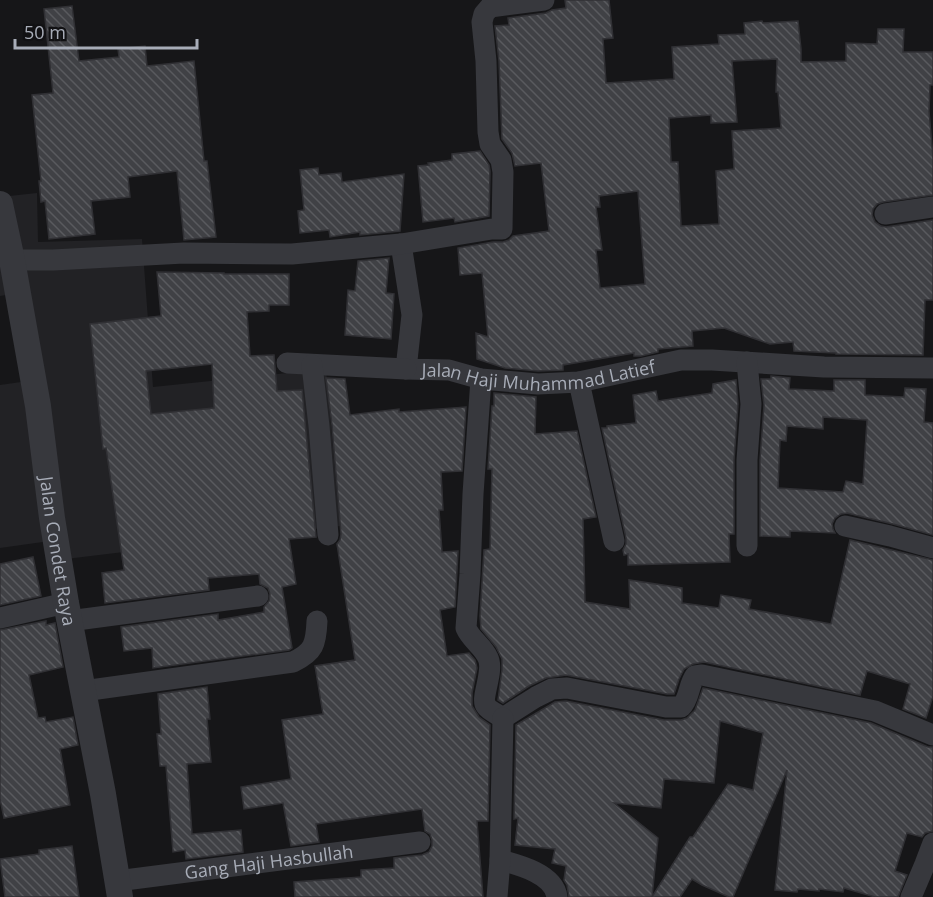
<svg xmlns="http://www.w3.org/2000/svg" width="933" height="897" viewBox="0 0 933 897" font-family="'Open Sans',sans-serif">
  <defs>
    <pattern id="building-back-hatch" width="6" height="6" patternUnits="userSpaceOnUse" patternTransform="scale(1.5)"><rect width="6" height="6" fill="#404145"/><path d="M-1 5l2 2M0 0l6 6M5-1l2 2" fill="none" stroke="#595a5e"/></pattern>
  </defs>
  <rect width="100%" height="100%" fill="#161618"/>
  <polygon fill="#222225" points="37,193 38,242 142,239 153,387 326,369 340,526 66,559 64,539 0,548 0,385 28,381 12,294 0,296 0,197"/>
  <g fill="url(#building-back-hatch)" stroke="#303034" stroke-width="1.5" fill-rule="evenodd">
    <path d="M565 0H609L613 38 603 39 606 83 674 79 672 47 719 44 718 35 745 34 744 23 762 21 763 23 798 21 801 49V62L846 61V43L877 44 878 29H904L903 52H933V85H930L929 111 933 158V195L883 202 877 204 873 209 872 215 875 222 881 226 886 227 933 220V300H925L923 355 836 354V353L794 351 793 342 770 344 724 328 692 331 693 346 658 349V352L641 356H634V353L563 365V370L538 371 505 368 477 359 476 333 488 337 482 273 460 275 458 248 493 242H503L509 240 513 236 549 231 541 163 515 166 512 153 502 139 499 61 495 26 509 25 508 18 546 13 552 10 566 8ZM777 59 776 92H778L781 128 732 131 734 169 716 171 719 224 681 226 678 162H671L669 118 711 115V123L737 122 732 61ZM638 191 645 284 600 288 596 250H602L596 207H600L599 196Z"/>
    <polygon points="72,6 79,61 119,57 118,49 145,46 147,66 194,61 204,161 207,161 216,237 184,240 177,171 128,177 130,197 91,201 95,234 49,239 45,201 41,202 39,181 41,181 32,95 53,93 44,9"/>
    <polygon points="480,151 489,165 490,171 489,216 455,222 454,218 423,222 418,166 429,165 428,163 452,160 452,154"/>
    <polygon points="318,168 319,175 341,173 342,182 404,174 400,231 360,235 360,232 330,237 329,230 300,233 298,211 304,210 300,170"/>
    <polygon points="389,258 386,293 394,294 391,339 345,335 348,290 355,291 358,261"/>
    <path d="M157 272 224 273V274H289V305H269V311L247 312 250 356 274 355 277 391 302 390 316 537 289 539 296 584 282 587 292 648 289 650 153 668 152 648 124 651 121 627 218 614V620L264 612V607L269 601 270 594 268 588 260 584 259 574 208 578 209 590 105 603 102 573 124 570 106 448 103 449 90 324 161 316ZM212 364 214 408 151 414 146 371Z"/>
    <path d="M771 376 790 378 789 389 834 391V380H865V395L904 397 905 388 926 389 924 422 933 423V535L893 524 847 513 841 514 835 518 832 524 833 529 835 533 790 531V537L760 536V460L764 405 761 379H771ZM823 417 867 420 863 484 846 481 843 492 778 488 780 440 786 441 787 426 823 429Z"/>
    <polygon points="326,378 345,379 350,415 399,409 399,412 466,407 462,471 441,472 443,510 439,510 442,552 458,551 455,607 440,610 447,656 469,653 475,660 477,668 472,693 472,706 479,717 490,725 488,821 477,821 483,897 295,897 294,882 361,877 361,870 394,868 394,858 422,855 429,852 432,846 432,840 430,834 425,831 422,809 316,824 319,842 291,846 283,803 244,809 241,787 291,779 282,720 323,714 315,666 355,660 337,544 340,540 341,534 332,425"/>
    <polygon points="736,380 738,404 734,460 734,534 729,534 730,562 628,565 628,554 624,555 623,550 626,544 626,538 602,428 607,428 607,426 636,423 633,395 656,391 658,401 712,393 713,384"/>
    <polygon points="494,393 536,397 535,434 577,431 596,517 583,519 585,602 630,609 629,580 682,588 682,603 719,608 721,595 751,600 749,609 831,624 850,540 933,560 933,696 926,718 903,709 910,684 867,671 860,695 704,662 693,664 684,669 679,679 674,694 667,694 566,675 546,678 529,686 503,703 498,700 502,670 502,659 496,647 481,629 480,616 484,550 490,549 492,469 488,469 492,406 494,406"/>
    <polygon points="33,557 41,596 0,605 0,564"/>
    <polygon points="46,621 46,625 55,623 63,667 29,675 38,718 45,717 46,722 73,717 78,745 60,749 70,805 4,818 0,799 0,630"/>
    <polygon points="207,687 210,719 207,719 211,762 187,764 192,834 241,830 243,852 186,859 185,850 173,852 166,766 160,766 157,734 161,734 158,694"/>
    <path d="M703 688 871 723 928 747H933V831L925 833 922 837 907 833 895 871 907 875 898 897H875L844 888 843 892 819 889V891L798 889 797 892 775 890 787 770 733 897H729L702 885 692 879 680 897H569L567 885 564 880 566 866 552 863 555 849 515 845 518 818 514 819 516 725 555 702 566 701 664 720H681L687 718 695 710ZM720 721 763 733 753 790 728 784 693 837H690L652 897 658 838 614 803 661 808 664 779 714 783Z"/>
    <polygon points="72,846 79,897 5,897 0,859 39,854 39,850"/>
  </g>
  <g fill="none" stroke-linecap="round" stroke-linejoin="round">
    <g stroke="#37383d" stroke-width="21">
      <polyline points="885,214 933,207"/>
      <path id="s1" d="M401 244 412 315 406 369 449 370 481 379 538 384 579 382 681 360H712L824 367 933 368"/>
      <polyline points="12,260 53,260 184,253 292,254 401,244 492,229 502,229 503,172 501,160 490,144 488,132 486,61 482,22 484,14 490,7 544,0"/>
      <polyline points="747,362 751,404 747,460 747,546"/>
      <polyline points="287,363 406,369"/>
      <polyline points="312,365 319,426 328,535"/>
      <path d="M481 379 473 494 470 574 466 628C471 640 483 646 488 658 494 670 482 695 485 704 487 710 498 714 503 718"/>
      <polyline points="579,382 614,541"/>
      <polyline points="845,526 890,536 933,548"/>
      <polyline points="0,618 66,603"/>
      <polyline points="69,621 258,596"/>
      <path d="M83 691 293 662C314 652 316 644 317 621"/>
      <path d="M503 718 536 697 552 689 567 688 666 707H681C690 698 688 686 695 676L702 675 875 711 933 735"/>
      <path d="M500 860C519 865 554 874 557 897"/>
      <path id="s2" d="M117 881 420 842"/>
      <polyline points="497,897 500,860 503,718"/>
      <polyline points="911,897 925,864 933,843"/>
    </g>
    <path stroke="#37383d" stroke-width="26" id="s3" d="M0 204 12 260 38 406 52 518 66 603 103 794 120 897"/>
  </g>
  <g text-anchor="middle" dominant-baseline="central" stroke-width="6" stroke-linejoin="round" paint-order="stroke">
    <g font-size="18" fill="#a8adb8" stroke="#111113">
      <text stroke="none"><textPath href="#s1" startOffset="260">Jalan Haji Muhammad Latief</textPath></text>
      <text stroke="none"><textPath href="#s3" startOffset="352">Jalan Condet Raya</textPath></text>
      <text stroke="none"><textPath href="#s2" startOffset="153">Gang Haji Hasbullah</textPath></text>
    </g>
  </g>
  <path d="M15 39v9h182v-9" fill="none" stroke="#a8adb8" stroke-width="3"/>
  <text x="24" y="39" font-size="18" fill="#a8adb8" stroke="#111113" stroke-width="4.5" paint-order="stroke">50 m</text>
</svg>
